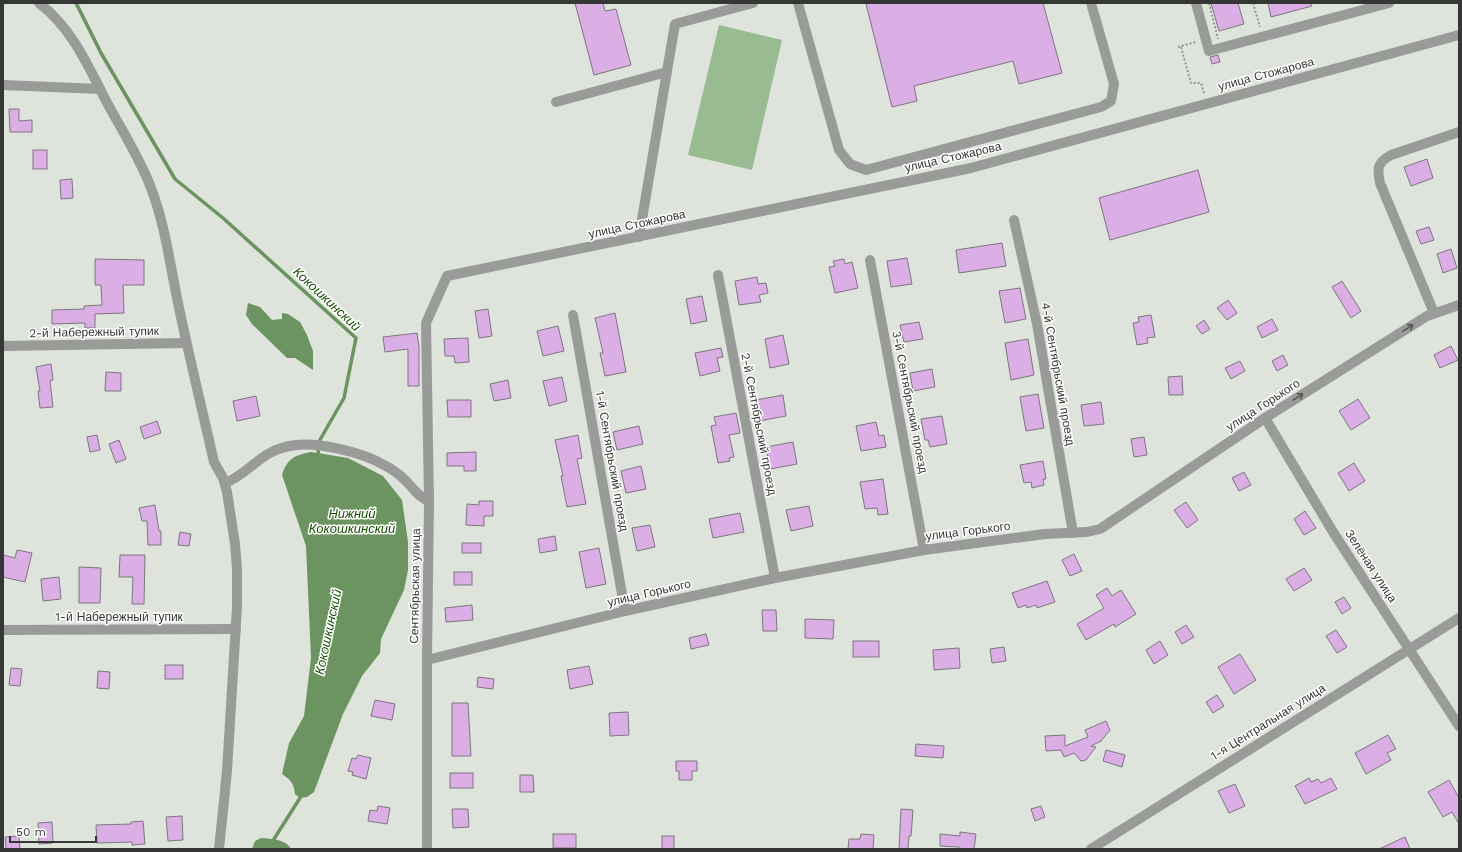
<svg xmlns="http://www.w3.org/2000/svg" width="1462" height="852" viewBox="0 0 1462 852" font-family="'Work Sans',sans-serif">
  <rect width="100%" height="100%" fill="#dee4dc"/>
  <polygon fill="#99bb91" points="719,25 782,40 752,170 688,155"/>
  <g fill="#6b9460">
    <polygon points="248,303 260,307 272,320 282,319 282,313 288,314 300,322 307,335 313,351 313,370 295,358 287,358 252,324 246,315"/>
    <path d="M311 452 348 458 383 476 402 500 408 542V570L404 590 381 639 380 653 362 676 343 714 314 792 307 797 300 798 295 794C294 784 291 780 282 774L289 743 304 716 311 658 306 546 282 475C287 458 296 455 311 452Z"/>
    <path d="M261 838C272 839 286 839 291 849H252L255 841Z"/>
  </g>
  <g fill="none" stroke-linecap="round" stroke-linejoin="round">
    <g stroke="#6b9460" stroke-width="3.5">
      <polyline points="76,3 101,53 175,179 223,218 356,338 344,398 317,445 319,456"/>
      <polyline points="273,849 274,839 300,798 301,795"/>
    </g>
  </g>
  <g fill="#dbafe5" stroke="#7c767d">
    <polygon points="575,3 603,3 605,11 616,9 631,65 594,75"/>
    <polygon points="871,3 1043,3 1062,73 1019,84 1013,61 914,86 917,101 892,107 866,4"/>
    <polygon points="1211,3 1238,3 1244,24 1219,31"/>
    <polygon points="1268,3 1311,3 1312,6 1271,17"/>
    <polygon points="1218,55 1220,62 1212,64 1210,57"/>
    <polygon points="9,109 19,109 19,121 32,120 32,132 10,132"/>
    <rect x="33" y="150" width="14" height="19"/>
    <polygon points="1427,159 1433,178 1411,186 1404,167"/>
    <polygon points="1198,170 1209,212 1110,240 1099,198"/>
    <polygon points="72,179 73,198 61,199 60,180"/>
    <polygon points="1429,227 1434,240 1421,244 1416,231"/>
    <polygon points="1002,243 1006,266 959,273 956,250"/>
    <polygon points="1451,249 1457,268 1443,273 1437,254"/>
    <polygon points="907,258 912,284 891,287 887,261"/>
    <polygon points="95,259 144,260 144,285 123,285 124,313 95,314 95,328 85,328 85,323 52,324 52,310 84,309 84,306 102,305 101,285 95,285"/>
    <polygon points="844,259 845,264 852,262 858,288 835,293 829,267 835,266 833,261"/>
    <polygon points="757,277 758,284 766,283 768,293 759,295 761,302 739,305 735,281"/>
    <polygon points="1342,281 1361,311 1351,318 1332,287"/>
    <polygon points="1020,288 1026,319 1005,323 999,291"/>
    <polygon points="702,296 707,321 691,324 686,299"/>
    <polygon points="1228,300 1237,313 1227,320 1217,308"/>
    <polygon points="488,309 492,336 479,338 475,311"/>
    <polygon points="615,313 626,372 605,376 600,353 603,353 595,318"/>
    <polygon points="1151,315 1155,337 1147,338 1148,343 1137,345 1133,323 1139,322 1138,317"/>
    <polygon points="1272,319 1278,330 1262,338 1257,327"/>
    <polygon points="1204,320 1210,329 1202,334 1196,326"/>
    <polygon points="919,322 923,339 904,342 900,325"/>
    <polygon points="558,326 564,351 543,356 537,331"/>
    <polygon points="417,333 419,347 419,386 408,386 408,349 385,352 383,337"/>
    <polygon points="783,335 789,364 770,368 765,339"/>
    <polygon points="468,338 469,362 455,363 454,356 445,356 444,339"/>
    <polygon points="1028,339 1034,375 1011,380 1005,343"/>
    <polygon points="1451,346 1458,360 1440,368 1434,355"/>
    <polygon points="721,348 723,357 717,358 720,371 700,376 695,353"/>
    <polygon points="1283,355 1288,365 1277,371 1272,361"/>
    <polygon points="1240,361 1245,371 1231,379 1225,368"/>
    <polygon points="51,364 53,380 50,381 53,407 40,408 38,391 40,391 36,367"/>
    <polygon points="932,369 935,387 913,391 910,373"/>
    <polygon points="106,372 121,373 121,391 105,391"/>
    <polygon points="1182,376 1183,395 1169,395 1168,377"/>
    <polygon points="562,377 567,401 549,406 543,381"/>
    <polygon points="508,380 511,398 494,401 490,384"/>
    <polygon points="1038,394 1044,428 1026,431 1020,397"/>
    <polygon points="783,395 786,416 759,421 756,400"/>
    <polygon points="256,396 260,416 237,421 233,401"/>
    <polygon points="1358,399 1370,418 1351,430 1339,411"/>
    <polygon points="447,400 471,400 471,417 448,417"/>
    <polygon points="1101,402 1104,424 1084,426 1081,405"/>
    <polygon points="736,413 740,433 729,435 734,457 729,458 730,461 718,463 711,426 716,425 714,417"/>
    <polygon points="942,416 947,444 930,447 928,440 925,440 921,419"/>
    <polygon points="157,421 161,433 144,439 140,427"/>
    <polygon points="876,422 879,436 884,435 886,447 861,451 856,426"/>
    <polygon points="639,426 643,444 617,450 613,432"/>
    <polygon points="97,435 100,450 90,452 87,437"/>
    <polygon points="578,435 582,458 577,459 586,504 567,507 561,476 563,476 555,440"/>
    <polygon points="1144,437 1147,455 1134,457 1131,439"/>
    <polygon points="119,440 126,459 116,463 109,444"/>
    <polygon points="793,442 797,464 770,469 766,447"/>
    <polygon points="476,452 476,471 464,471 464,466 447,466 447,453"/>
    <polygon points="1043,461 1046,479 1043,479 1044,485 1032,488 1031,482 1024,483 1020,465"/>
    <polygon points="1354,463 1365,481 1349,491 1338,473"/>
    <polygon points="641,466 646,489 626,493 621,471"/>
    <polygon points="1244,472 1251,485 1239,491 1232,478"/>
    <polygon points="883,479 888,514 878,515 877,508 865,509 860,482"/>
    <polygon points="479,501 493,501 493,516 484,516 484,526 466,525 467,504 479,505"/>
    <polygon points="1186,502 1198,520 1187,528 1174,510"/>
    <polygon points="155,505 159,531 161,531 161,545 148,545 147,521 142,521 139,508"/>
    <polygon points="809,506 813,526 791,531 786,510"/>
    <polygon points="1305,511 1316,528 1304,535 1294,519"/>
    <polygon points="740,513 744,532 713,538 709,519"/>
    <polygon points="650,525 655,547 637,551 632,528"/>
    <polygon points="180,532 191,534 189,546 178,545"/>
    <polygon points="555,536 557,550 540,553 538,539"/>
    <rect x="462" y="543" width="19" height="10"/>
    <polygon points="599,548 606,584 586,588 579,552"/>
    <polygon points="17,550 32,553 25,582 3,577 3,555 15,558"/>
    <polygon points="1074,554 1082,571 1070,576 1062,560"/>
    <polygon points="120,555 145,555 144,604 132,604 133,577 119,577"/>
    <polygon points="79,567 101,568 100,603 79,603"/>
    <polygon points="1304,568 1312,580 1294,591 1286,579"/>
    <rect x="454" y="572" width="18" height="13"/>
    <polygon points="59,577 61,599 43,601 41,579"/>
    <polygon points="1047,581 1055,602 1037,608 1036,605 1027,608 1026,605 1018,608 1012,593"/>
    <polygon points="1107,588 1112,596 1121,590 1136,614 1115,627 1114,624 1086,640 1077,624 1104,608 1096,595"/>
    <polygon points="1344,597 1351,608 1342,614 1335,602"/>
    <polygon points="472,605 473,620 446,622 445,608"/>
    <polygon points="762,610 776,610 777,631 763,631"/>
    <polygon points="805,619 834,620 833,639 805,638"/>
    <polygon points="1186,625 1194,637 1182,644 1175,632"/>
    <polygon points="1336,630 1347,647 1337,653 1326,636"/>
    <polygon points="706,634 709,645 691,649 689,638"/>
    <rect x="853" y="641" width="26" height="16"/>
    <polygon points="1160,641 1168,655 1154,664 1146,650"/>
    <polygon points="1004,647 1006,661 992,663 990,649"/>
    <polygon points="959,648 960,668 934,670 933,650"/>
    <polygon points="1240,654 1256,680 1234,694 1218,667"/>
    <rect x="165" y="665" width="18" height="14"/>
    <polygon points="589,666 593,684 570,689 567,670"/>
    <polygon points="11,668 22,669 20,686 9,685"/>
    <polygon points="98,671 110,672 109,689 97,688"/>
    <polygon points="478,677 494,679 493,689 477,687"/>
    <polygon points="1217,695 1224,706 1213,713 1206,702"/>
    <polygon points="375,700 395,704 392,720 371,716"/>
    <polygon points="452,703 468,703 471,756 452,756"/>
    <polygon points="628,712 629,735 610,736 609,713"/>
    <polygon points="1106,721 1110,730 1101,741 1091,746 1096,747 1086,760 1081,761 1074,753 1064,757 1061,750 1046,751 1045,736 1065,735 1065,746 1088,737 1085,730"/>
    <polygon points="1388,735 1396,749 1387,753 1391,760 1366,774 1355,753"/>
    <polygon points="916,744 944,746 943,758 915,756"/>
    <polygon points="1106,750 1125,755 1122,767 1103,761"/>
    <polygon points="358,755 371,758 366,779 352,775 353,772 348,771 352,758 356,759"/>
    <polygon points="676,761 697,761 697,771 692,771 692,780 679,780 679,771 676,771"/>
    <rect x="450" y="773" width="23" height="15"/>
    <polygon points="520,775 533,775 534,792 520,792"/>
    <polygon points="1309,778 1311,782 1318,779 1321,783 1331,778 1337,789 1305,804 1295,786"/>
    <polygon points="1449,780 1459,798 1459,824 1452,812 1443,817 1428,792"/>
    <polygon points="1235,784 1245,806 1229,813 1218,791"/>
    <polygon points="378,806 390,808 387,824 368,821 370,810 377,811"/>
    <polygon points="1041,806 1045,817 1035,821 1031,809"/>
    <polygon points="452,809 468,809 469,827 453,828"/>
    <polygon points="901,809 913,810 911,836 909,836 908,849 899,849"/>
    <polygon points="182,816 183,840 168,841 166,817"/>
    <polygon points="143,821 145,844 132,845 132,842 97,843 96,825 131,824 131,822"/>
    <polygon points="52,822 53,843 39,844 38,823"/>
    <polygon points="960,832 976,834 974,849 959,849 959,847 940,846 940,834 960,836"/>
    <rect x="553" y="834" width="23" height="14"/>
    <polygon points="861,834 874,835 873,849 848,849 849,839 860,839"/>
    <polygon points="19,836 20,849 6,849 5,837"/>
    <rect x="662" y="836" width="12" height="13"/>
    <polygon points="1405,837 1410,849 1379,849"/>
  </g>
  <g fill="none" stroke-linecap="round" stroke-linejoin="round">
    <g stroke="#90958f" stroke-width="2" stroke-dasharray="2 2" stroke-linecap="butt">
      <polyline points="1209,3 1218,39"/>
      <polyline points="1253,3 1260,27"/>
      <polyline points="1178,47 1196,42"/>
      <polyline points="1181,47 1191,83 1201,83 1204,93"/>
    </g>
    <g stroke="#989b98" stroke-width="10">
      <path d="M39 3C68 25 84 57 100 89 116 122 138 153 151 188 165 224 170 265 178 303 189 356 202 409 214 462L223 478 227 492 235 544 237 569V607L227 771 219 849"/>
      <polyline points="798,3 839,150 850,164 866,170 1101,107 1111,101 1114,84 1091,3"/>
      <polyline points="1196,3 1209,51 1389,3"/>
      <polyline points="3,85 100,89"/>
      <polyline points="556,102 667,72"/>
      <polyline points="1014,220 1037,324 1073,533"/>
      <polyline points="639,237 675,24 753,3"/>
      <polyline points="870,260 924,550"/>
      <polyline points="718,275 775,578"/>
      <path d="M1434 313 1380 183C1377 168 1377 163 1391 155L1459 132"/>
      <polyline points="573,315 625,611"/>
      <polyline points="3,346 186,343"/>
      <polyline points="1265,418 1333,532 1459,726"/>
      <path d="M225 483C241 477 253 463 268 454 276 449 287 446 296 445 320 442 364 453 384 465 392 469 400 475 406 481 414 489 418 497 429 501"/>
      <polyline points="3,630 236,629"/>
      <polyline points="427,660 625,611 775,578 924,550 1045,534 1087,532 1100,529 1109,523 1265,418 1427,316 1459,305"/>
      <polyline points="427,849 427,660 429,501 426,323 447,276 971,168 1459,35"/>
      <polyline points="1091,849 1459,618"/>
    </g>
  </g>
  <defs><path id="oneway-shaft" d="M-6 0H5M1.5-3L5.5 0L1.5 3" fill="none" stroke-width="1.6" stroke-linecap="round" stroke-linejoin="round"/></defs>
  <g stroke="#525552">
    <use href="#oneway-shaft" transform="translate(1408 328) rotate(-32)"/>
    <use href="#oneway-shaft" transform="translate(1298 397) rotate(-32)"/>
  </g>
  <g text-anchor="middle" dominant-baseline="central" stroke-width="3" stroke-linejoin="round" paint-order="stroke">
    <g font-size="12" fill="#343734" stroke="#fff">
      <text transform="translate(1266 74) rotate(-15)">улица Стожарова</text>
      <text transform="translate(953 157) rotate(-13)">улица Стожарова</text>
      <text transform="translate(637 224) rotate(-12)">улица Стожарова</text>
      <text transform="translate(94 332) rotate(-1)">2-й Набережный тупик</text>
      <text transform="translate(1058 374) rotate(80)">4-й Сентябрьский проезд</text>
      <text transform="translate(910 402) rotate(79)">3-й Сентябрьский проезд</text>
      <text transform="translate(1263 405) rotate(-33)">улица Горького</text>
      <text transform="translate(759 424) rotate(79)">2-й Сентябрьский проезд</text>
      <text transform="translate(612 461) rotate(80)">1-й Сентябрьский проезд</text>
      <text transform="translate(968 531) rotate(-7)">улица Горького</text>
      <text transform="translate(1371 566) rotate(57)">Зелёная улица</text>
      <text transform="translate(415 586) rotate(-89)">Сентябрьская улица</text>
      <text transform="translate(649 593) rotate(-13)">улица Горького</text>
      <text x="119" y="617">1-й Набережный тупик</text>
      <text transform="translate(1268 722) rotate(-32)">1-я Центральная улица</text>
    </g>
    <g font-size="13" font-style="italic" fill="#164d00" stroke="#fff">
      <text transform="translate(327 299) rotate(43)">Кокошкинский</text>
      <text x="352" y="513">Нижний<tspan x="352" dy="15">Кокошкинский</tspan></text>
      <text transform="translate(328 632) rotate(-78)">Кокошкинский</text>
    </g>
  </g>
  <rect width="1462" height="852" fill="none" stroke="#343734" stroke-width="8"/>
  <path d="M10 836v6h86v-6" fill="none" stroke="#343734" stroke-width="2"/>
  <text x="16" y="836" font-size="12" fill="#343734" stroke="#ffffff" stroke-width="3" paint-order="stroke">50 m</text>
</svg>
